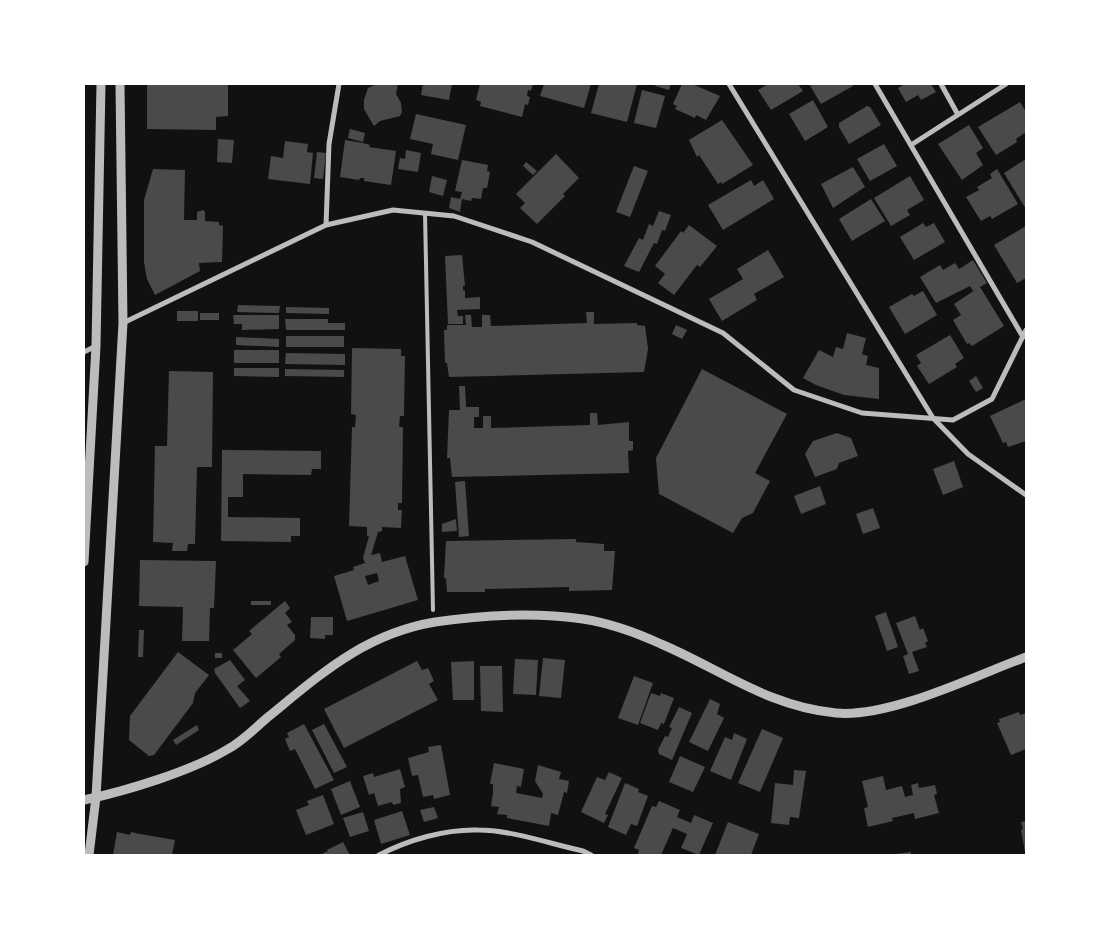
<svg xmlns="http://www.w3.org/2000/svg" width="1110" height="939" viewBox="0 0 1110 939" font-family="Figtree,sans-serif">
  <rect width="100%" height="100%" fill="#111"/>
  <g fill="#4a4a4a" fill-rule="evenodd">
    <polygon points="147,84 228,84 228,116 216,117 216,130 147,129"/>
    <polygon points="377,84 398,84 396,94 401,103 402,112 400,116 380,121 374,126 364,109 364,100 368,88"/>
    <polygon points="423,84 452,84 449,100 421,95"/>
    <polygon points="480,84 533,84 531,91 528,90 527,96 530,97 528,105 525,104 522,117 480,106 481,102 476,100"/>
    <polygon points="544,84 591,84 584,108 540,96"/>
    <polygon points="599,84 637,84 627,122 591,113"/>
    <polygon points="656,84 671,84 669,90 655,86"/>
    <polygon points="682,84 692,84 720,96 706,120 696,115 695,118 675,109 677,106 673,104"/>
    <polygon points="768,84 798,84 803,91 771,110 758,90"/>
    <polygon points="809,84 852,84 853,86 821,104"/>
    <polygon points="905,84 931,84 936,92 921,100 918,95 906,102 898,88"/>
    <polygon points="642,90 665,96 656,128 634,123"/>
    <polygon points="813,100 828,127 805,141 789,114"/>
    <polygon points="1020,102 1026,112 1026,132 1016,139 1017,142 996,155 978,127"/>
    <polygon points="867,106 870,107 881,125 849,144 839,127 839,123"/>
    <polygon points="416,114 466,125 458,160 431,154 433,144 410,139"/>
    <polygon points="722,120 753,165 722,184 721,182 718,184 699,155 697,157 689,140"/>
    <polygon points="969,125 983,148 976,153 983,165 962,180 938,144"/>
    <polygon points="350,129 365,133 363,142 348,138"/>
    <polygon points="218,139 234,140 232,163 217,162"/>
    <polygon points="345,140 363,143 370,145 369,147 396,151 391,185 364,181 364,178 360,178 359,180 340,177"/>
    <polygon points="285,141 308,144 307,152 313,153 310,184 268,179 271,156 283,158"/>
    <polygon points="884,144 897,166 870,181 857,159"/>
    <polygon points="406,150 421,153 418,172 398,169 400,158 405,159"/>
    <polygon points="317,152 326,153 323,179 314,178"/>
    <polygon points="556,154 579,178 563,194 565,196 537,224 520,208 525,203 516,194"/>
    <polygon points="1026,159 1026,209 1004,173"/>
    <polygon points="462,160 488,165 487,171 490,172 487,188 483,188 481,199 472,198 471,201 462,199 460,212 449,208 451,197 460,199 462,192 455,191"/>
    <polygon points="526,162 537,171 533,175 523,166"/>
    <polygon points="634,166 648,171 630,217 616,212"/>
    <polygon points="853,167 865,187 833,208 821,184"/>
    <polygon points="153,169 185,170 184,220 197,220 197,212 203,210 205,212 205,221 219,222 219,225 223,226 222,262 199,263 200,271 155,295 147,279 144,262 144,200"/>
    <polygon points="997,169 1018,204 992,219 990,216 981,221 966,197 979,190 977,187 992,178 990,174"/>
    <polygon points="432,176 447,180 443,196 429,192"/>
    <polygon points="910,176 924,200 907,210 910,215 891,226 874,198"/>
    <polygon points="751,180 754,186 763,180 774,199 723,230 708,205"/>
    <polygon points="871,199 885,221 852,241 839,219"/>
    <polygon points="659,211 671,215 665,231 662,230 657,244 654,243 639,272 624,266 639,238 643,240 649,224 653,226"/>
    <polygon points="923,223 926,227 934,223 945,242 914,260 900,237"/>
    <polygon points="689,225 717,246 700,267 697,265 674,295 658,283 665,274 655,266 681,231 683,233"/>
    <polygon points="1026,226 1026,278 1017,283 994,245"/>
    <polygon points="768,250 784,277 754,294 757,300 722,321 709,299 743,279 737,269"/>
    <polygon points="462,255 465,286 463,286 463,290 465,291 465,298 480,297 480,309 457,310 458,316 463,316 463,324 448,324 445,256"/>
    <polygon points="973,260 987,283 980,287 1004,326 972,346 969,343 967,344 953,320 961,315 954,304 978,288 973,291 970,286 936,303 920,277 940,265 943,270 955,263 959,269"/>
    <polygon points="923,291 937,315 905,334 889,307 912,294 914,296"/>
    <polygon points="238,305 280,306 279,313 237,312"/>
    <polygon points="286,307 329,308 329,314 286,313"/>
    <rect x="177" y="311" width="21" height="10"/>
    <polygon points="586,312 594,312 594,324 637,323 637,325 645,326 648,349 644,372 449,377 447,363 445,363 444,330 447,330 447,325 466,325 465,315 471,315 472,327 482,327 482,315 490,315 491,326 587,323"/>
    <rect x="200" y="313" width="19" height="7"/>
    <polygon points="233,315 279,315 279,329 242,330 242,324 234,324"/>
    <polygon points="285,319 328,319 328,323 345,323 345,330 286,330"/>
    <polygon points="676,325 687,330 682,339 672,334"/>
    <polygon points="847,333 866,338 862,354 868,356 866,365 879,368 879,399 844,395 816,385 803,378 819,350 833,357 836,347 843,349"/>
    <polygon points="950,335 964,358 955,364 957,367 929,384 917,366 921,363 916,355"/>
    <rect x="286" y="336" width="58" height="11"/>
    <polygon points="236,337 279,339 279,347 236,345"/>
    <path d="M352 348 401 349V356H405L404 416H400L399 427H403L402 503H398V510H402L401 528 382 527V531L378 532 371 555 380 553 382 562 405 556 418 600 347 621 334 576 354 570 353 567 365 563 363 558 369 536H367V527L349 526 352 427H355L356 415 351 414ZM377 573 379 581 368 585 365 576Z"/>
    <rect x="234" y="350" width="45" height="13"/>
    <polygon points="286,353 345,354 345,365 285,364"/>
    <polygon points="234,368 279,368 279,377 234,376"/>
    <polygon points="285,369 344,370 344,377 285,376"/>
    <polygon points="702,369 787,414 755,473 770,481 753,513 742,518 733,533 659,494 656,458"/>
    <polygon points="169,371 213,372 212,467 197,467 195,544 188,544 187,551 172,551 173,543 153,542 155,446 167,446"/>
    <polygon points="976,376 983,388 976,392 969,381"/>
    <polygon points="459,386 465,386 466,407 479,407 479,417 474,417 474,428 483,428 483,416 491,416 491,428 590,425 590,413 597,413 598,425 629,422 629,441 633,441 633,450 628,451 629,473 452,477 450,458 447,458 449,410 460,410"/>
    <polygon points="1026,399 1026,441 1008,447 1006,442 1003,443 990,416"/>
    <polygon points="837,433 851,438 858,456 839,463 837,469 815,477 805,454 813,441"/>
    <polygon points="222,450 321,451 321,469 312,469 311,475 243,474 243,497 228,497 228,517 300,518 300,536 291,536 291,542 221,541"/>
    <polygon points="954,461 963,487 943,495 933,469"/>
    <polygon points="465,481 469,536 459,537 455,482"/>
    <polygon points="820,486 826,504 801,514 794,496"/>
    <polygon points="873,508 880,528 863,534 856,514"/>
    <polygon points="456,519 457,531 442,532 442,524"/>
    <polygon points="576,539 576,542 604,544 604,551 615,551 612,590 569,591 569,587 485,589 485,592 447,592 446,578 444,578 446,541"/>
    <polygon points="140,560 216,561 214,608 210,608 209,641 182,641 183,607 139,606"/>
    <rect x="251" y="601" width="20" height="4"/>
    <polygon points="285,601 290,608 285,613 292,622 287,625 295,635 295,640 279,654 281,657 256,678 233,650 252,634 249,631"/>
    <polygon points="886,612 898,647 887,651 875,616"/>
    <polygon points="915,616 920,630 923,628 928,641 925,643 927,647 912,652 919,671 909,674 903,656 908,654 896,623"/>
    <polygon points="311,617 333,617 333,635 325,635 325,639 310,638"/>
    <polygon points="139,630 144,630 143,657 138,657"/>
    <polygon points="178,652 209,675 195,693 193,703 154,755 149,756 129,740 130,716"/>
    <rect x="215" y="653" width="7" height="5"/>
    <polygon points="543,658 565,660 561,698 539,696"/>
    <polygon points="515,659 538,660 536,695 513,694"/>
    <polygon points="230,660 245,680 237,686 250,701 240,708 215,673 214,669"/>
    <polygon points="417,661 422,670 428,668 434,681 429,684 438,700 344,748 324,709"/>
    <polygon points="474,661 474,700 453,700 451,662"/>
    <polygon points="480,666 502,666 503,712 481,711"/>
    <polygon points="634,676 653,683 638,725 618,718"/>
    <polygon points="651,693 660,696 661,693 674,698 664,724 661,723 658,730 640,723"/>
    <polygon points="710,699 720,704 717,714 724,718 708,751 689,742"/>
    <polygon points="679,707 692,713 672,760 659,754 658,750 665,736 668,737 672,728 669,727"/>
    <polygon points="1019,712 1020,715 1026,713 1026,749 1011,755 997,723 1000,722 999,719"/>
    <polygon points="304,724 334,780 315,789 295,749 290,751 285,739 289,737 287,733"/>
    <polygon points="324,724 347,767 334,773 312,730"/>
    <polygon points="197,725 199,730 176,745 173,740"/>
    <polygon points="762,729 783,738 760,792 738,783"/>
    <polygon points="734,733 747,739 731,780 710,771 725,737 732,740"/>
    <polygon points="441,745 450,795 434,799 433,795 423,797 418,775 412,776 408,758 429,752 428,747"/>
    <polygon points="680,756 705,767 693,792 669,782"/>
    <polygon points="494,763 524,769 521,787 517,786 516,793 542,798 543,794 535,781 538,765 561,772 559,779 569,781 567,793 564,792 558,815 551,813 549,826 507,818 507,815 497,814 499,807 491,806 493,793 493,784 490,784"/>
    <polygon points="400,769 405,787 400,789 401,803 393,805 392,802 378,806 374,793 369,795 363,776 373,773 374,777"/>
    <polygon points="794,770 806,771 799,818 790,817 789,825 771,823 775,783 793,785"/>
    <polygon points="609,772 622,778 605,814 608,815 604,823 581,812 597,777 605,780"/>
    <polygon points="883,776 886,790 902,786 905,797 913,795 911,785 918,783 919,788 935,785 937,794 934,795 939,813 915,819 914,813 892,818 893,821 868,827 864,808 868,807 862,781"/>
    <polygon points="350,781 360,807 341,815 331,789"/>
    <polygon points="625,783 639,789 638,792 648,796 637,826 631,824 626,835 608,827"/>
    <polygon points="323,795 334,824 306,835 296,810 309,805 307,801"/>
    <polygon points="659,801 680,810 677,817 691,823 694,815 713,823 699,855 681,848 687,834 673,828 661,855 638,854 639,850 634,848 652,806 656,807"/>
    <polygon points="434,807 438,818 424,822 420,810"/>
    <polygon points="402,811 410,835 381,844 374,820"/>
    <polygon points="363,812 369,831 350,837 343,818"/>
    <polygon points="1026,821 1026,851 1025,852 1021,830 1023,829 1021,822"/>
    <polygon points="728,822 759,834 751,855 715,855"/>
    <polygon points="117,832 130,835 131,832 140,834 175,840 172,855 113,855"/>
    <polygon points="343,842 350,855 320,855 328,851 327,850"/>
    <polygon points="911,852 911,855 895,855 895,854"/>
  </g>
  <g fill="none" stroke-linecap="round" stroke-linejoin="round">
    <polyline stroke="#bcbcbc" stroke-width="4" points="425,213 433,610"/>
    <g stroke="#bcbcbc" stroke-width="5">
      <polyline points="729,84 933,418 968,454 1026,495"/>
      <polyline points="875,84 1023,337"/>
      <polyline points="941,84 957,113"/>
      <polyline points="911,145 1006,84"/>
      <polyline points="326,225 329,144 339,84"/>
      <polyline points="123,323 326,225 393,210 454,216 532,242 723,333 794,390 862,413 953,420 992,399 1026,330"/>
      <polyline points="84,352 96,346"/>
      <path d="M379 855C408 840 445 829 478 830 511 830 551 844 583 851L591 855"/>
    </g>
    <g stroke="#bcbcbc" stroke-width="9">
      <polyline points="84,562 96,346 101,84"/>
      <path d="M84 800C126 791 192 771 228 749 243 741 255 728 268 717 321 674 364 634 435 622 482 615 535 612 583 619 609 623 637 633 661 644 720 669 769 707 836 713 890 718 974 676 1026 657"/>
      <polyline points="89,855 96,797 123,323 120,84"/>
    </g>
  </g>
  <rect width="1110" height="939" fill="none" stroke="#ffffff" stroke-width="170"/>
</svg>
